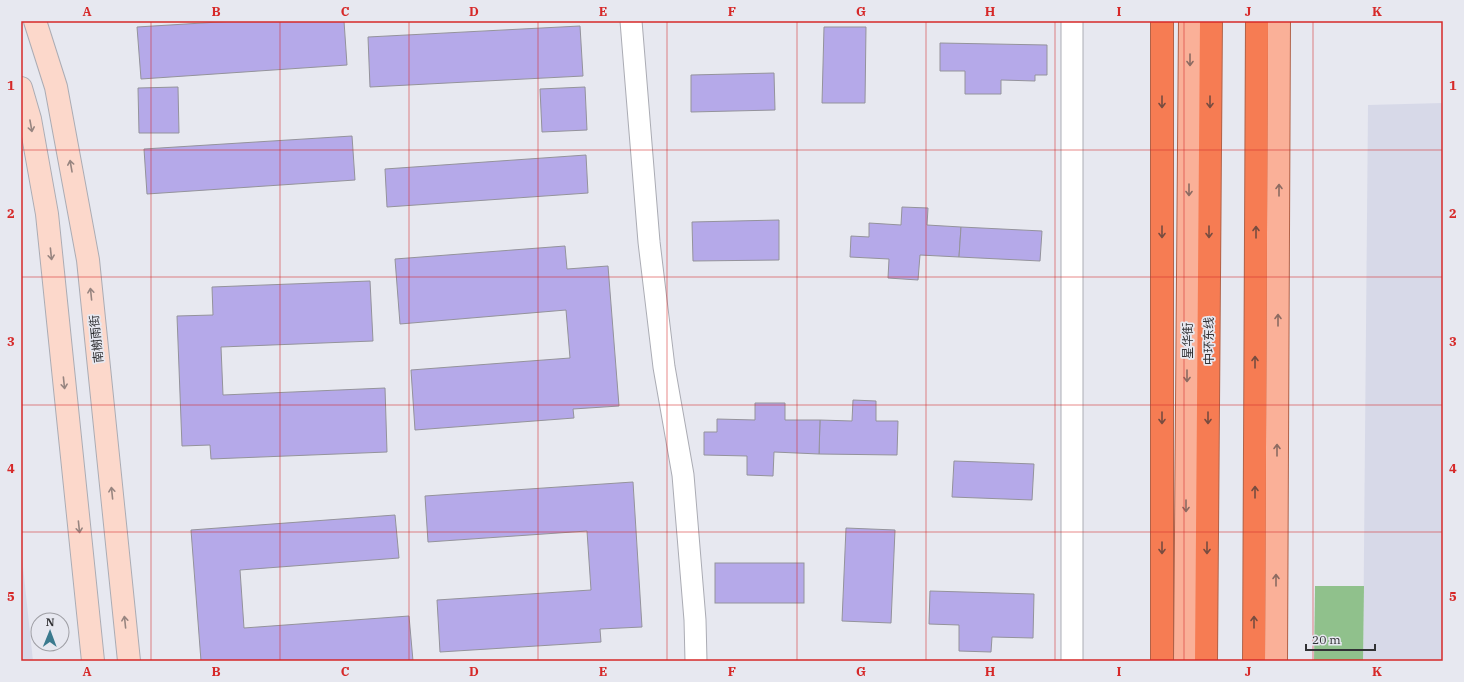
<svg xmlns="http://www.w3.org/2000/svg" width="1464" height="682" viewBox="0 0 1464 682" font-family="'IBM Plex Serif','Noto Sans SC',serif">
  <rect width="100%" height="100%" fill="#e7e8f0"/>
  <g fill="#d7d9e8">
    <polygon points="1443,103 1443,661 1363,661 1368,105"/>
    <polygon points="21,548 33,661 21,661"/>
  </g>
  <polygon fill="#90c18c" points="1315,586 1364,586 1363,661 1314,661"/>
  <g fill="#b5a9e9" stroke="#94939b">
    <polygon points="235,21 344,21 347,65 141,79 137,27"/>
    <polygon points="580,26 583,76 370,87 368,37"/>
    <polygon points="824,27 866,27 865,103 822,103"/>
    <polygon points="940,43 1047,45 1047,75 1035,75 1035,81 1001,80 1001,94 965,94 965,71 940,71"/>
    <polygon points="774,73 775,110 691,112 691,75"/>
    <polygon points="178,87 179,133 139,133 138,88"/>
    <polygon points="585,87 587,130 542,132 540,89"/>
    <polygon points="352,136 355,180 147,194 144,149"/>
    <polygon points="586,155 588,193 387,207 385,169"/>
    <polygon points="902,207 928,208 927,225 961,227 959,257 920,255 918,280 888,278 889,259 850,257 851,236 869,237 869,223 901,225"/>
    <polygon points="779,220 779,260 693,261 692,222"/>
    <polygon points="961,227 1042,231 1040,261 959,257"/>
    <polygon points="565,246 567,269 608,266 619,406 573,409 574,418 415,430 411,370 570,358 566,310 400,324 395,259"/>
    <polygon points="370,281 373,341 221,347 223,395 385,388 387,452 211,459 210,445 182,446 177,316 213,315 212,287"/>
    <polygon points="853,400 876,401 876,421 898,421 897,455 819,454 820,420 852,421"/>
    <polygon points="755,403 785,403 785,420 820,420 819,454 774,452 773,476 747,475 747,456 704,455 704,432 717,432 717,419 755,420"/>
    <polygon points="954,461 1034,464 1032,500 952,497"/>
    <polygon points="633,482 642,627 600,629 601,642 440,652 437,600 591,590 587,531 428,542 425,496"/>
    <polygon points="395,515 399,558 240,570 244,628 409,616 413,661 201,661 191,530"/>
    <polygon points="846,528 895,530 891,623 842,621"/>
    <rect x="715" y="563" width="89" height="40"/>
    <polygon points="930,591 1034,594 1033,638 992,637 991,652 959,651 959,625 929,624"/>
  </g>
  <g fill="none" stroke-linecap="round" stroke-linejoin="round">
    <defs>
      <g id="street">
        <polyline points="631,21 649,242 664,367 683,475 695,620 696,661"/>
        <polyline points="1072,661 1072,21"/>
      </g>
      <g id="secondary">
        <polyline points="35,21 56,87 88,260 129,661"/>
        <polyline points="21,88 30,119 47,214 93,661"/>
      </g>
      <g id="primary">
        <polyline points="1185,661 1190,21"/>
        <polyline points="1276,661 1279,21"/>
      </g>
      <g id="highway">
        <polyline points="1162,21 1162,661"/>
        <polyline points="1206,661 1211,21"/>
        <polyline points="1254,661 1257,21"/>
      </g>
    </defs>
    <use href="#street" stroke="#abacb4" stroke-width="23"/>
    <use href="#secondary" stroke="#abacb4" stroke-width="24"/>
    <use href="#primary" stroke="#b16248" stroke-width="24"/>
    <use href="#highway" stroke="#b16248" stroke-width="24"/>
    <use href="#street" stroke="#fff" stroke-width="21"/>
    <use href="#secondary" stroke="#fcd8cb" stroke-width="22"/>
    <use href="#primary" stroke="#fab098" stroke-width="22"/>
    <use href="#highway" stroke="#f67c53" stroke-width="22"/>
  </g>
  <defs><path id="oneway-shaft" d="M-6 0H5M1.5-3L5.5 0L1.5 3" fill="none" stroke-width="1.6" stroke-linecap="round" stroke-linejoin="round"/></defs>
  <g stroke="#8c6b62">
    <use href="#oneway-shaft" transform="translate(1190 60) rotate(90)"/>
    <use href="#oneway-shaft" transform="translate(1189 190) rotate(90)"/>
    <use href="#oneway-shaft" transform="translate(1279 190) rotate(-90)"/>
    <use href="#oneway-shaft" transform="translate(1278 320) rotate(-90)"/>
    <use href="#oneway-shaft" transform="translate(1187 376) rotate(90)"/>
    <use href="#oneway-shaft" transform="translate(1277 450) rotate(-90)"/>
    <use href="#oneway-shaft" transform="translate(1186 506) rotate(90)"/>
    <use href="#oneway-shaft" transform="translate(1276 580) rotate(-90)"/>
  </g>
  <g stroke="#774c40">
    <use href="#oneway-shaft" transform="translate(1162 102) rotate(90)"/>
    <use href="#oneway-shaft" transform="translate(1210 102) rotate(90)"/>
    <use href="#oneway-shaft" transform="translate(1162 232) rotate(90)"/>
    <use href="#oneway-shaft" transform="translate(1209 232) rotate(90)"/>
    <use href="#oneway-shaft" transform="translate(1256 232) rotate(-90)"/>
    <use href="#oneway-shaft" transform="translate(1255 362) rotate(-90)"/>
    <use href="#oneway-shaft" transform="translate(1162 418) rotate(90)"/>
    <use href="#oneway-shaft" transform="translate(1208 418) rotate(90)"/>
    <use href="#oneway-shaft" transform="translate(1255 492) rotate(-90)"/>
    <use href="#oneway-shaft" transform="translate(1162 548) rotate(90)"/>
    <use href="#oneway-shaft" transform="translate(1207 548) rotate(90)"/>
    <use href="#oneway-shaft" transform="translate(1254 622) rotate(-90)"/>
  </g>
  <g stroke="#978580">
    <use href="#oneway-shaft" transform="translate(31 126) rotate(80)"/>
    <use href="#oneway-shaft" transform="translate(71 166) rotate(-100)"/>
    <use href="#oneway-shaft" transform="translate(51 254) rotate(84)"/>
    <use href="#oneway-shaft" transform="translate(91 294) rotate(-96)"/>
    <use href="#oneway-shaft" transform="translate(64 383) rotate(84)"/>
    <use href="#oneway-shaft" transform="translate(112 493) rotate(-96)"/>
    <use href="#oneway-shaft" transform="translate(79 527) rotate(84)"/>
    <use href="#oneway-shaft" transform="translate(125 622) rotate(-96)"/>
  </g>
  <path fill="none" stroke="#d62828" stroke-width="1" stroke-opacity="0.55" d="M151 21V661M280 21V661M409 21V661M538 21V661M667 21V661M797 21V661M926 21V661M1055 21V661M1184 21V661M1313 21V661M21 150H1443M21 277H1443M21 405H1443M21 532H1443"/>
  <g text-anchor="middle" dominant-baseline="central" stroke-width="3.5" stroke-linejoin="round" paint-order="stroke">
    <g font-size="12" fill="#323235" stroke="#e7e8f0">
      <text transform="translate(96 339) rotate(-96)">南榭雨街</text>
      <text transform="translate(1187 341) rotate(-90)">星华街</text>
      <text transform="translate(1208 341) rotate(-90)">中环东线</text>
    </g>
  </g>
  <rect width="1464" height="682" fill="none" stroke="#e7e8f0" stroke-width="44"/>
  <g transform="translate(50 632) rotate(1)"><circle r="19" fill="#e7e8f0" stroke="#9f9fa5"/>
  <path d="M0-3L7 15L0 10L-7 15Z" fill="#3b7a8e"/>
  <text y="-6" font-size="11" font-weight="bold" text-anchor="middle" fill="#323235">N</text>
  </g>
  <path d="M1306 644v6h69v-6" fill="none" stroke="#323235" stroke-width="2"/>
  <text x="1312" y="644" font-size="12" fill="#323235" stroke="#e7e8f0" stroke-width="3" paint-order="stroke">20 m</text>
  <rect x="22" y="22" width="1420" height="638" fill="none" stroke="#d62828" stroke-width="1.5"/>
  <g font-size="13" text-anchor="middle" font-weight="bold" fill="#d62828">
    <text x="87" y="16">A</text>
    <text x="216" y="16">B</text>
    <text x="345" y="16">C</text>
    <text x="474" y="16">D</text>
    <text x="603" y="16">E</text>
    <text x="732" y="16">F</text>
    <text x="861" y="16">G</text>
    <text x="990" y="16">H</text>
    <text x="1119" y="16">I</text>
    <text x="1248" y="16">J</text>
    <text x="1377" y="16">K</text>
    <text x="11" y="90">1</text>
    <text x="1453" y="90">1</text>
    <text x="11" y="218">2</text>
    <text x="1453" y="218">2</text>
    <text x="11" y="346">3</text>
    <text x="1453" y="346">3</text>
    <text x="11" y="473">4</text>
    <text x="1453" y="473">4</text>
    <text x="11" y="601">5</text>
    <text x="1453" y="601">5</text>
    <text x="87" y="676">A</text>
    <text x="216" y="676">B</text>
    <text x="345" y="676">C</text>
    <text x="474" y="676">D</text>
    <text x="603" y="676">E</text>
    <text x="732" y="676">F</text>
    <text x="861" y="676">G</text>
    <text x="990" y="676">H</text>
    <text x="1119" y="676">I</text>
    <text x="1248" y="676">J</text>
    <text x="1377" y="676">K</text>
  </g>
</svg>
